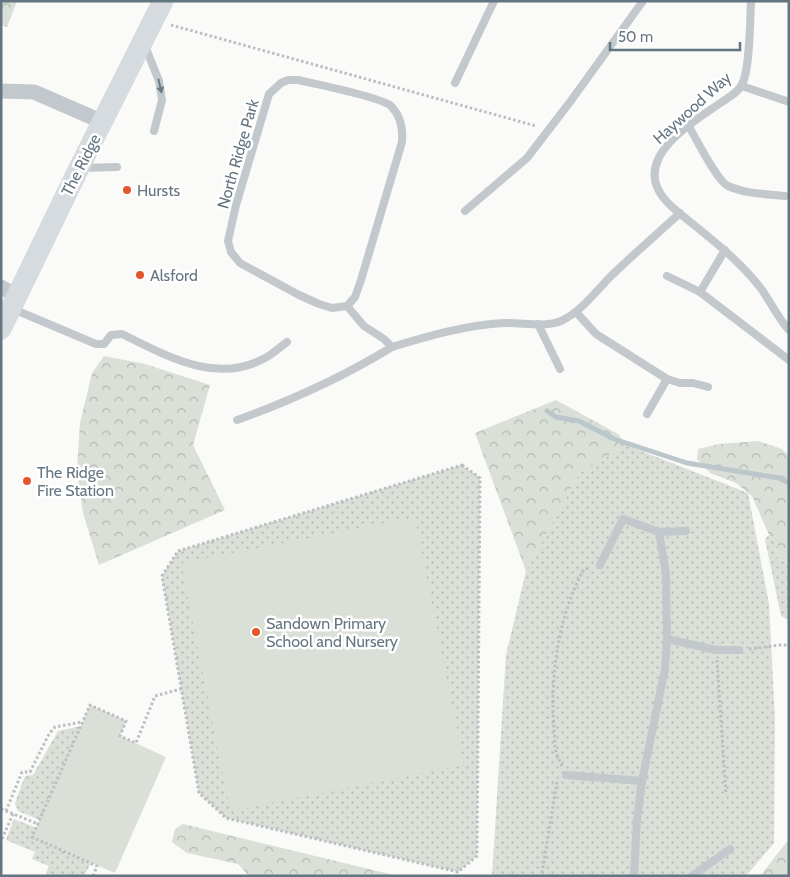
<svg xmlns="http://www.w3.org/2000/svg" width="790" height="877" viewBox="0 0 790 877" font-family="Cabin,sans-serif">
  <defs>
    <pattern id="grass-dots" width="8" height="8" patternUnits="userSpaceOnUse" patternTransform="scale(1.25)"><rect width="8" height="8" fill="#dadfd7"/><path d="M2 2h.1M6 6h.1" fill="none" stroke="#b4b9b4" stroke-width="1.8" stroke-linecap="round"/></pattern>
    <pattern id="forest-crowns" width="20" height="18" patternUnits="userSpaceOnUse" patternTransform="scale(1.25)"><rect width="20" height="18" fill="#dadfd7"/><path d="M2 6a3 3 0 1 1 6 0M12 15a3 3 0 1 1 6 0" fill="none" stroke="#b4b9b4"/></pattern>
  </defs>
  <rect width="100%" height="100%" fill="#fafaf8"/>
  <g fill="url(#grass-dots)">
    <polygon points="626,445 748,493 769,604 775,719 774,843 746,876 492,876 506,655 526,571 580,473"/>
    <polygon points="462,465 480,478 477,856 458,872 226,818 199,793 162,576 178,551"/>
    <polygon points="769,535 778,544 777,557 789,565 789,617 787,619 781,616 765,539"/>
    <polygon points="81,726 40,820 18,811 15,803 25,776 33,775 58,731"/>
    <polygon points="14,819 37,828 33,837 91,863 84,876 45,876 49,866 32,859 35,852 6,840"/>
  </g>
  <g fill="url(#forest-crowns)">
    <polygon points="1,1 17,1 7,27 1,25"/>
    <polygon points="104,356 145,364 210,385 193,445 225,510 99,565 83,513 77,470 80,423 92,373"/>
    <polygon points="556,400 618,434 626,445 580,473 526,571 475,433"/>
    <polygon points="758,441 782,449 789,456 789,565 777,557 778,544 769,535 752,496 736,483 710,473 697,459 698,449 719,444"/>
    <polygon points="183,824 398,876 249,876 238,864 187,853 172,842 175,829"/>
    <polygon points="789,839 789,876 760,876"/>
  </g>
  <g fill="#dadfd7">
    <polygon points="415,517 464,765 230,811 181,563"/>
    <polygon points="90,705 126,721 120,736 166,757 115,873 32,837"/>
  </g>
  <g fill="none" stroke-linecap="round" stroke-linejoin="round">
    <polyline stroke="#bbc7cb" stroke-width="5" points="547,411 556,417 579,421 614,439 687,463 779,478 789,483"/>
    <g stroke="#bbbfc2" stroke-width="3" stroke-dasharray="2.5 2.5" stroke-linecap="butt">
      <polyline points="171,25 536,126"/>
      <polygon points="462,465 480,478 477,856 458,872 226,818 199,793 162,576 178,551"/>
      <polyline points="749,649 780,645 789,645"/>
      <polyline points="717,660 726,795"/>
      <path d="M562 766C560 761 557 756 556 752 554 744 555 736 554 729 550 676 558 616 584 569L590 568"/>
      <polyline points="1,809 38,824"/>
      <polyline points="6,811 22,772 30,772 49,734 55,727 82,722"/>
      <polyline points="2,839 13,814"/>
      <polyline points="542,873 557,782"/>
      <polyline points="93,876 97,866 32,837 90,705 126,721 120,736 136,743 155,696 181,689"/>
    </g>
    <g stroke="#c3c8cc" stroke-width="8">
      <path d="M751 1C750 20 750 70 742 84 739 92 729 97 722 102 697 119 640 152 658 189 664 202 678 212 689 221 714 241 739 261 759 286 770 300 777 317 789 330"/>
      <polyline points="145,46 159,81 162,100 154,131"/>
      <path d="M288 80H298C316 84 381 97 391 106 401 116 403 129 402 142L361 280 355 297 347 306 332 308 319 304 299 295 240 263 231 252 228 241 236 205 269 94 281 83Z"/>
      <polyline points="455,83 494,1"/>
      <polyline points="742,86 789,102"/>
      <path d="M688 125C696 138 717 181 728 186 746 194 767 194 785 196"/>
      <polyline points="81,168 117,167"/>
      <polyline points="465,211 527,158 570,102 643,1"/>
      <polyline points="667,276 700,292 789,360"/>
      <polyline points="700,292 725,250"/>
      <path d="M347 306 364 326 384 339 392 347C428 336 466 325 504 323 522 322 544 328 561 321 581 312 596 291 612 275 634 254 657 234 680 213"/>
      <path d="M13 309 96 344H104L111 335 122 334C167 356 216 385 265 358 273 354 280 347 287 342"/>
      <polyline points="576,312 596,334 667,379 680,383 693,383 708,387"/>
      <polyline points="538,324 560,369"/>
      <polyline points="647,414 667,379"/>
      <path d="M237 420C290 401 343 377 392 347"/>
      <polyline points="600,565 623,519 659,532 686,531"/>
      <polyline points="667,639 716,650 739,650"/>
      <polyline points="566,775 642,781"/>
      <polyline points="634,876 637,820 642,781 665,669 667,639 666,574 659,532"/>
      <polyline points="692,876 730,849"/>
    </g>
    <g stroke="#c3c8cc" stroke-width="15">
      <polyline points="1,91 34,92 103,122"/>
      <polyline points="1,287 17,296"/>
    </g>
    <polyline stroke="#d6dbdf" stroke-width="21" points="1,329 79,168 163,1"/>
  </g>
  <defs><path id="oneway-solid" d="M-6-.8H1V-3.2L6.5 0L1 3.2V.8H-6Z" transform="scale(1.25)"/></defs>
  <use fill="#6a7a87" href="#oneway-solid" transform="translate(160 86) rotate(77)"/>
  <g fill="#e4572e" stroke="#fff" stroke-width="2">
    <circle cx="127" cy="190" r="5"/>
    <circle cx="140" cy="275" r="5"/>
    <circle cx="27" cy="481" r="5"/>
    <circle cx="256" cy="632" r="5"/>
  </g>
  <g text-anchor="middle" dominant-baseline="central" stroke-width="5" stroke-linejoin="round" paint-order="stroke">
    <g font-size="16" fill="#657683" stroke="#fff">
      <text transform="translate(692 108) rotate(-42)">Haywood Way</text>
      <text transform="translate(238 154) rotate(-74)">North Ridge Park</text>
      <text transform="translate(81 165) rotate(-63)">The Ridge</text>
    </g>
    <g font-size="16" fill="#657683" stroke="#fff" text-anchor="start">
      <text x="137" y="190">Hursts</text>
      <text x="150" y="275">Alsford</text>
      <text x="37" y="472">The Ridge<tspan x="37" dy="18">Fire Station</tspan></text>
      <text x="266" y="623">Sandown Primary<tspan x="266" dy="18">School and Nursery</tspan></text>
    </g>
  </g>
  <rect width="790" height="877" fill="none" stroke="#657683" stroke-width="5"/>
  <path d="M610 42v8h130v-8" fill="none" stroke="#657683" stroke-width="2.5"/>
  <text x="618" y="42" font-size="15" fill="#657683" stroke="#ffffff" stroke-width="4" paint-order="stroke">50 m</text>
</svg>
